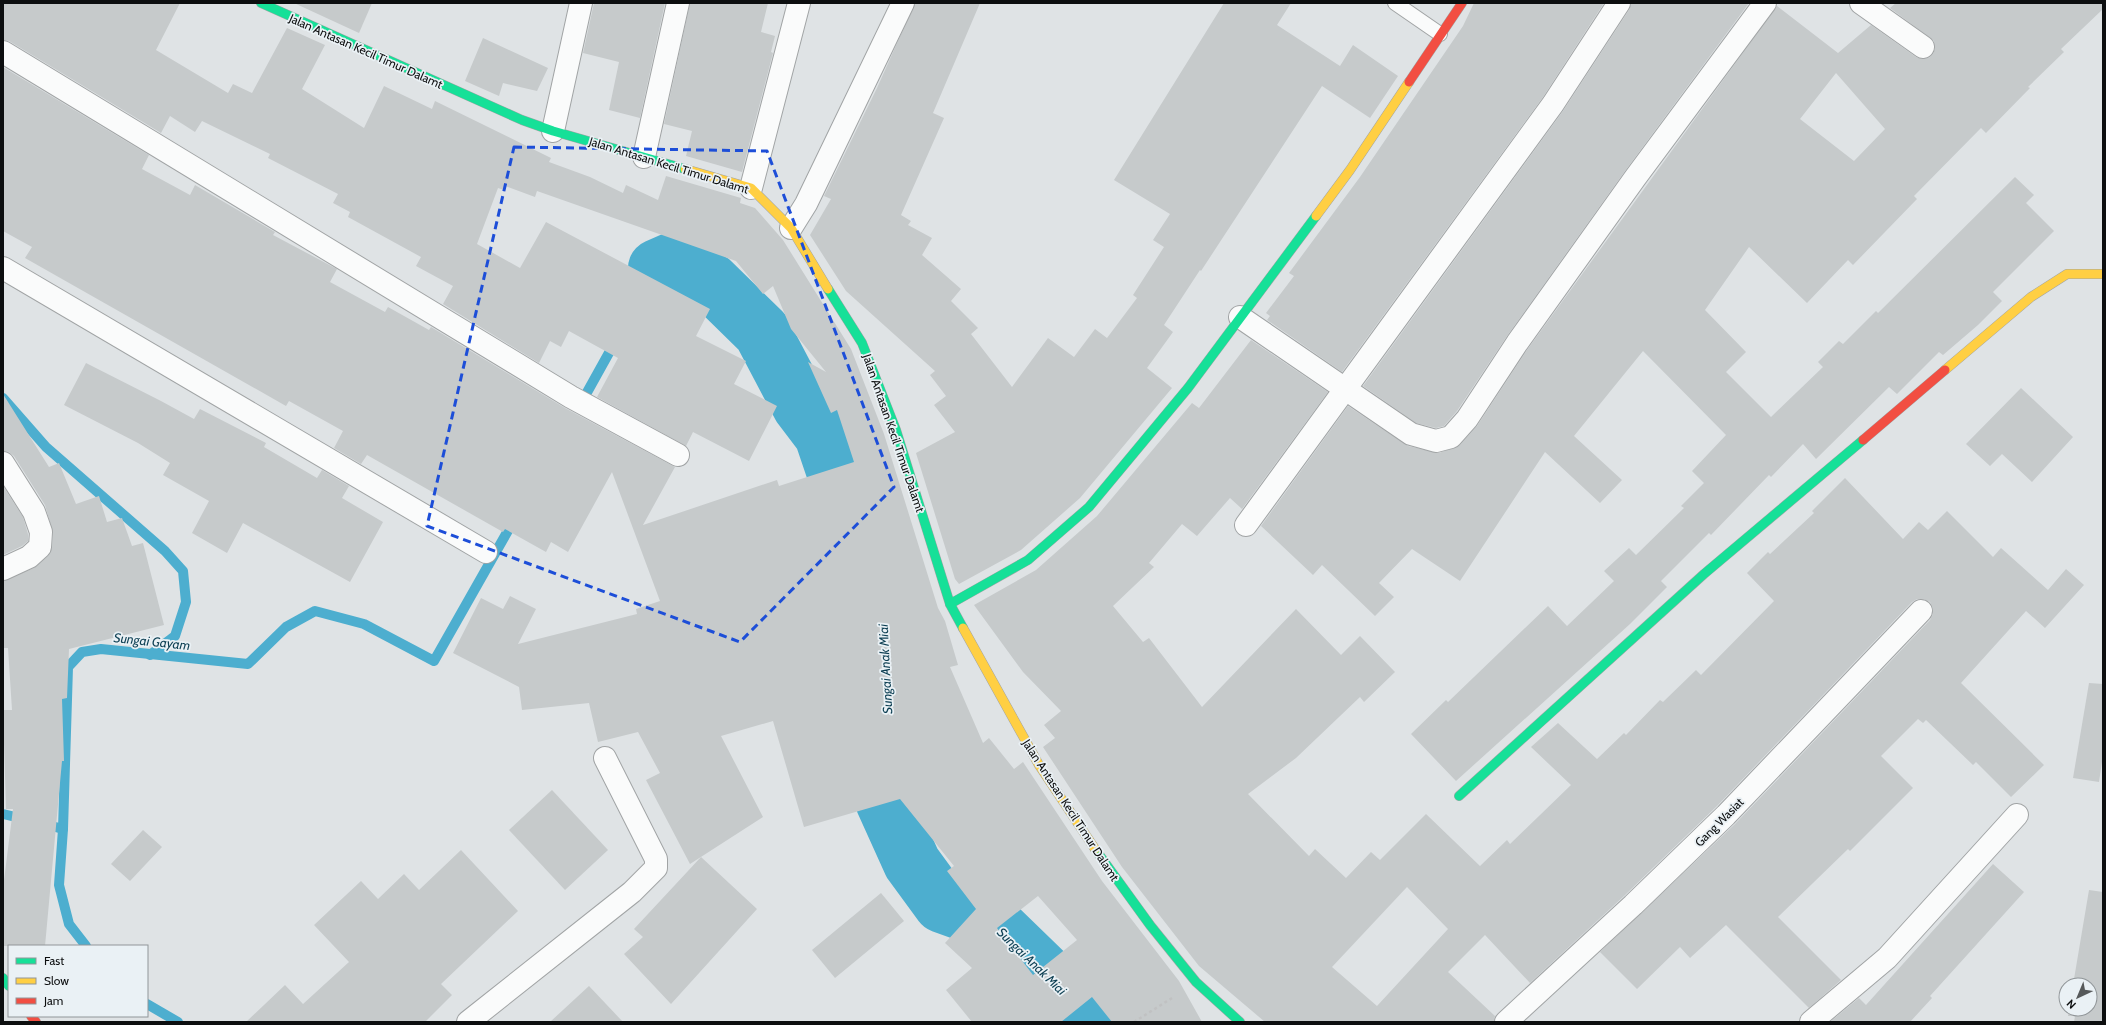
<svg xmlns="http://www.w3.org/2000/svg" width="2106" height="1025" viewBox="0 0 2106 1025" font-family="Cabin,sans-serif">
  <rect width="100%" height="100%" fill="#dfe3e5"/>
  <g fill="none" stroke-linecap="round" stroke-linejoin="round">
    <g stroke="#4daecf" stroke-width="10">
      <polyline points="645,290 657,268"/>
      <polyline points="3,398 46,447 165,551 183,571 186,602 175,636 150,655"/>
      <polyline points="580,405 615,342"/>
      <polyline points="3,814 24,819"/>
      <polyline points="44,824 63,829 68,667 82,652 101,649 248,664 286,627 315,611 364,624 434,661 514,520"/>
      <polyline points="63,829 59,885 69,924 86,946"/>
      <polyline points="147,1004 178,1022"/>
    </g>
    <g stroke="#4daecf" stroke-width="58">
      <polyline points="657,268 673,261 711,282 762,332 801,406 823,435 860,544"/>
      <polyline points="887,724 884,801 912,863 942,904 992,922 1095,1022"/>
    </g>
  </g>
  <g fill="#c6cacb" fill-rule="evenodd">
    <path d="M3 3H180L156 50 228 93 233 84 252 93 287 28 325 45 302 89 364 128 384 86 432 109 435 101 551 158 549 162 590 177 623 193 626 185 658 200 666 176 741 198 740 203 755 208 783 240 851 349 884 434 938 608 945 621 958 665 950 667 983 743 989 738 1014 769 1023 762 1102 881 1179 981 1202 1022H1112L1092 997 1061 1022H972L946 990 972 968 945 943 976 909 947 871 954 866 900 799 804 827 773 721 721 736 763 817 690 864 646 780 660 773 638 732 598 742 589 703 522 710 519 687 453 653 481 598 503 609 510 596 536 609 518 644 637 614 636 609 660 601 612 472 568 552 551 542 546 552 505 529 503 532 367 455 361 464 334 448 343 431 289 401 286 406 25 258 32 247 3 231V67L149 155 142 169 190 195 195 185 275 232 273 235 337 269 330 282 385 312 388 307 429 330 431 327 565 408 675 467 643 525 777 480 779 486 854 462 837 410 831 413 808 362 826 372 791 329 773 286 763 294 736 261 537 191 535 197 505 186 504 190 498 188 477 244 520 268 546 222 710 309 696 336 746 361 734 384 777 406 749 461 693 432 686 446 597 397 618 358 569 331 561 347 550 341 539 363 443 304 453 286 416 266 421 257 348 217 350 212 333 203 338 194 268 158 270 154 202 121 195 132 170 116 161 133 9 41 3 40ZM1038 896 1077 940 1033 975 997 928Z"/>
    <polygon points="294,3 372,3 359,33"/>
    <polygon points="594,3 665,3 640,118 609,110 619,62 583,53"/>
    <polygon points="690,3 768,3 761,32 775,36 771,52 773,53 742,172 686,156 692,131 664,124"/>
    <polygon points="915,3 980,3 933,113 944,118 901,215 911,221 908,225 932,238 922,255 961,289 951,301 978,328 971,334 1012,387 1048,338 1074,357 1095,329 1107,338 1137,298 1133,295 1164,247 1153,240 1170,214 1114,180 1224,3 1291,3 1277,25 1340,66 1353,45 1398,76 1370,118 1322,86 1201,271 1200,270 1164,325 1173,332 1147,368 1172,388 1080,498 1021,550 959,584 955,579 916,453 955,432 934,405 946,396 930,375 935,371 846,291 810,235 831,199 824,196 877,88"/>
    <polygon points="1474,3 1604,3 1543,97 1342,372 1267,320 1270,316 1266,313 1294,276 1289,273 1360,177 1463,26"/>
    <polygon points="1631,3 1749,3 1625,171 1507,336 1457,411 1444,426 1436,428 1416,423 1363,386 1563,111 1629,10"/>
    <path d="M1896 3H2103V9L2061 49 2064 52 2028 87 2030 88 1986 133 1981 128 1914 196 1917 199 1853 265 1848 260 1807 303 1749 247 1705 310 1746 352 1726 372 1771 417 1823 367 1818 362 1839 341 1843 344 1876 311 1878 313 2015 177 2034 195 2026 203 2054 231 1993 292 2002 301 1978 325 1943 355 1939 352 1897 394 1889 387 1816 459 1803 444 1771 477 1769 475 1711 535 1709 533 1661 581 1667 587 1630 624 1456 781 1411 734 1446 700 1448 702 1548 606 1567 626 1614 581 1604 571 1629 548 1636 555 1684 508 1681 506 1704 483 1692 471 1726 435 1643 351 1574 436 1622 480 1600 503 1545 452 1460 581 1412 549 1379 583 1394 597 1375 616 1322 565 1313 575 1261 526 1348 406 1408 446 1439 453 1460 445 1477 426 1527 350 1777 6 1838 53 1871 25 1916 57 1922 59 1929 58 1933 54 1935 49 1934 41 1890 8ZM1836 73 1885 129 1854 161 1800 119Z"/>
    <polygon points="483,38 548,68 537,91 503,83 499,96 465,81"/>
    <path d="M1251 340 1328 392 1242 509 1230 498 1197 536 1182 524 1149 563 1154 567 1113 606 1143 642 1149 638 1202 707 1296 609 1341 655 1360 636 1395 672 1364 702 1360 697 1296 758 1248 794 1309 856 1315 849 1346 878 1371 852 1380 860 1426 814 1480 866 1507 840 1510 844 1571 785 1531 747 1558 723 1597 759 1624 733 1626 735 1660 700 1663 702 1696 670 1701 675 1774 601 1747 573 1768 552 1770 554 1814 513 1812 511 1845 478 1903 539 1919 522 1928 530 1947 511 1993 557 2001 548 2048 590 2066 569 2084 585 2045 628 2026 611 1961 683 2044 765 2011 797 1976 762 1973 765 1926 720 1923 723 1918 719 1881 756 1913 788 1850 851 1848 849 1778 917 1841 980 1809 1008 1726 925 1690 958 1680 947 1637 989 1600 952 1735 824 1930 620 1933 614V608L1930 602 1924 599H1917L1912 602 1717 806 1624 896 1530 983 1485 935 1448 972 1495 1016 1494 1022H1265L1199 966 1122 867 1043 747 1055 738 1044 725 1061 711 1023 672 974 605 1036 570 1097 516 1192 403 1199 408ZM1407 887 1448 929 1377 1006 1332 967Z"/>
    <polygon points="86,363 161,401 194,419 200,409 266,443 264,447 317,478 322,470 349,486 342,498 383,522 350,582 243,523 227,553 192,533 209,501 163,475 170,463 138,443 64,405"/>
    <polygon points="2021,388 2073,437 2032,482 2002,454 1990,466 1966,444"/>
    <polygon points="3,394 49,467 59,463 76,504 99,496 107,522 122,518 132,546 143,543 164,625 69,649 67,698 62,699 64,761 62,761 45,946 3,946 3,888 13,809 6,809 3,710 12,710 8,648 3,648 3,581 34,568 48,556 52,548 53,533 45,505 14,456 9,452 3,451"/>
    <polygon points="3,486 23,517 28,534 28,541 22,546 3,555"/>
    <polygon points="2089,683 2103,684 2103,755 2099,782 2073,778"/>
    <polygon points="552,790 608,850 565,890 509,830"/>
    <polygon points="143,830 162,847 130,881 111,864"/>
    <polygon points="461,850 518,911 441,984 452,995 425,1022 246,1022 285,985 303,1004 349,962 314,925 361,881 378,899 404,874 419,890"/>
    <polygon points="701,857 757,909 671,1004 624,954 643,937 634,929"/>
    <polygon points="1993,864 2024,892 1930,996 1932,998 1910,1022 1830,1022 1859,998 1866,1005"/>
    <polygon points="2089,890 2103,892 2103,1022 2074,1022 2075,1016 2068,1016 2069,1009 2090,1009 2090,985 2073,985"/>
    <polygon points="881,893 904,921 835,978 812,950"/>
    <polygon points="589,986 623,1022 550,1022"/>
  </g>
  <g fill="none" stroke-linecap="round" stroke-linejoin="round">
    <defs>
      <polyline id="lane" points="1395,3 1440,34"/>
      <g id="street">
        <polyline points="1861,3 1923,47"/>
        <polyline points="3,52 571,397 678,455"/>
        <polyline points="553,131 581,3"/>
        <polyline points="644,157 678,3"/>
        <polyline points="751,188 799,3"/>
        <polyline points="791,228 806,204 903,3"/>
        <polyline points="3,268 486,552"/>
        <polyline points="1240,317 1411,434 1436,441 1451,437 1467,419 1517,343 1635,178 1765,3"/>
        <polyline points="3,463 34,512 41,532 40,547 29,557 3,569"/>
        <polyline points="1246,525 1553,104 1619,3"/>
        <polyline points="468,1022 632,892 656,868 656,859 605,758"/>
        <polyline points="1506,1022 1633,905 1726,815 1921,611"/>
        <polyline points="1811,1022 1887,958 2017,815"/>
      </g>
      <g id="fast">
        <polyline points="261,3 522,120 553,131 685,169"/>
        <polyline points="828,289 862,343 896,430 950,604 963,628"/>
        <polyline points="950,604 1028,560 1089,507 1188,388 1316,216"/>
        <polyline points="1459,796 1704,574 1863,440"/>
        <polyline points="1095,849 1150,925 1196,982 1240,1022"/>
        <polyline points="3,978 9,986"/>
      </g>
      <g id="slow">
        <polyline points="685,169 751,188 791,228 828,289"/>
        <polyline points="1316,216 1350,170 1409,82"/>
        <polyline points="1945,370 2031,297 2067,274 2103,274"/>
        <polyline points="963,628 1039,765 1095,849"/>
      </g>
      <g id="jam">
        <polyline points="1409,82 1462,3"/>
        <polyline points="1863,440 1945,370"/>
        <polyline points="31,1016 36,1022"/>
      </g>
    </defs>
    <use href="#lane" stroke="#a1a4a5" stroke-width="16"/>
    <use href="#street" stroke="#a1a4a5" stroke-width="24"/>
    <use href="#fast" stroke="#a1a4a5" stroke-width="10"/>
    <use href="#slow" stroke="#a1a4a5" stroke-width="10"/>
    <use href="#jam" stroke="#a1a4a5" stroke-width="10"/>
    <polyline stroke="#c0c1c2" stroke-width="2.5" stroke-dasharray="3 3" stroke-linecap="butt" points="1134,1022 1172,998"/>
    <use href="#lane" stroke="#fafbfb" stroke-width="14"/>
    <use href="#street" stroke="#fafbfb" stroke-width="22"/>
    <use href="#fast" stroke="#16e098" stroke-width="9"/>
    <use href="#slow" stroke="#ffcf43" stroke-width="9"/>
    <use href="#jam" stroke="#f24e42" stroke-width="9"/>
  </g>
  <path fill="none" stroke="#1d4ed8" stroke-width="3" stroke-dasharray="8 5" stroke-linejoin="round" d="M514 147 767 151 894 487 740 642 427 526Z"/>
  <g text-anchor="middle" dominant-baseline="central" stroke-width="3.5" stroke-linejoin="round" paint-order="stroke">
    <g font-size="12" fill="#0c0e0f" stroke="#eaf1f5">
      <text transform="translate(366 51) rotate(24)">Jalan Antasan Kecil Timur Dalamt</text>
      <text transform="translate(669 165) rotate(17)">Jalan Antasan Kecil Timur Dalamt</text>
      <text transform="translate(894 433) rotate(71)">Jalan Antasan Kecil Timur Dalamt</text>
      <text transform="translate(1071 810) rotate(57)">Jalan Antasan Kecil Timur Dalamt</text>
      <text transform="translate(1719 822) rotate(-45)">Gang Wasiat</text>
    </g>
    <g font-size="13" font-style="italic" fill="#0c3e52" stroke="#eaf1f5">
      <text transform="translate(152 641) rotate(6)">Sungai Gayam</text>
      <text transform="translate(885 669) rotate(-93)">Sungai Anak Miai</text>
      <text transform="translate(1032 961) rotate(44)">Sungai Anak Miai</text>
    </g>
  </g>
  <rect width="2106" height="1025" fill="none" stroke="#0c0e0f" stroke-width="8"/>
  <rect x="8" y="945" width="140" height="72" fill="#eaf1f5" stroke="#919699"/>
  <rect x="16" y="958" width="20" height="6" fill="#16e098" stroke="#919699"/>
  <text x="44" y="965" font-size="12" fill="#0c0e0f">Fast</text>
  <rect x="16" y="978" width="20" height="6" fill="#ffcf43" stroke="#919699"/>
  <text x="44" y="985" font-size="12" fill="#0c0e0f">Slow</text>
  <rect x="16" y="998" width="20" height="6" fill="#f24e42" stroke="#919699"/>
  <text x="44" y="1005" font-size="12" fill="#0c0e0f">Jam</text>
  <g transform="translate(2078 997) rotate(224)"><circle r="19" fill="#eaf1f5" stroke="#919699"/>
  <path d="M0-3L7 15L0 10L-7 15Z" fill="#56595a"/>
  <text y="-6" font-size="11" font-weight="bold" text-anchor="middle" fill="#0c0e0f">N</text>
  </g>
</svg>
